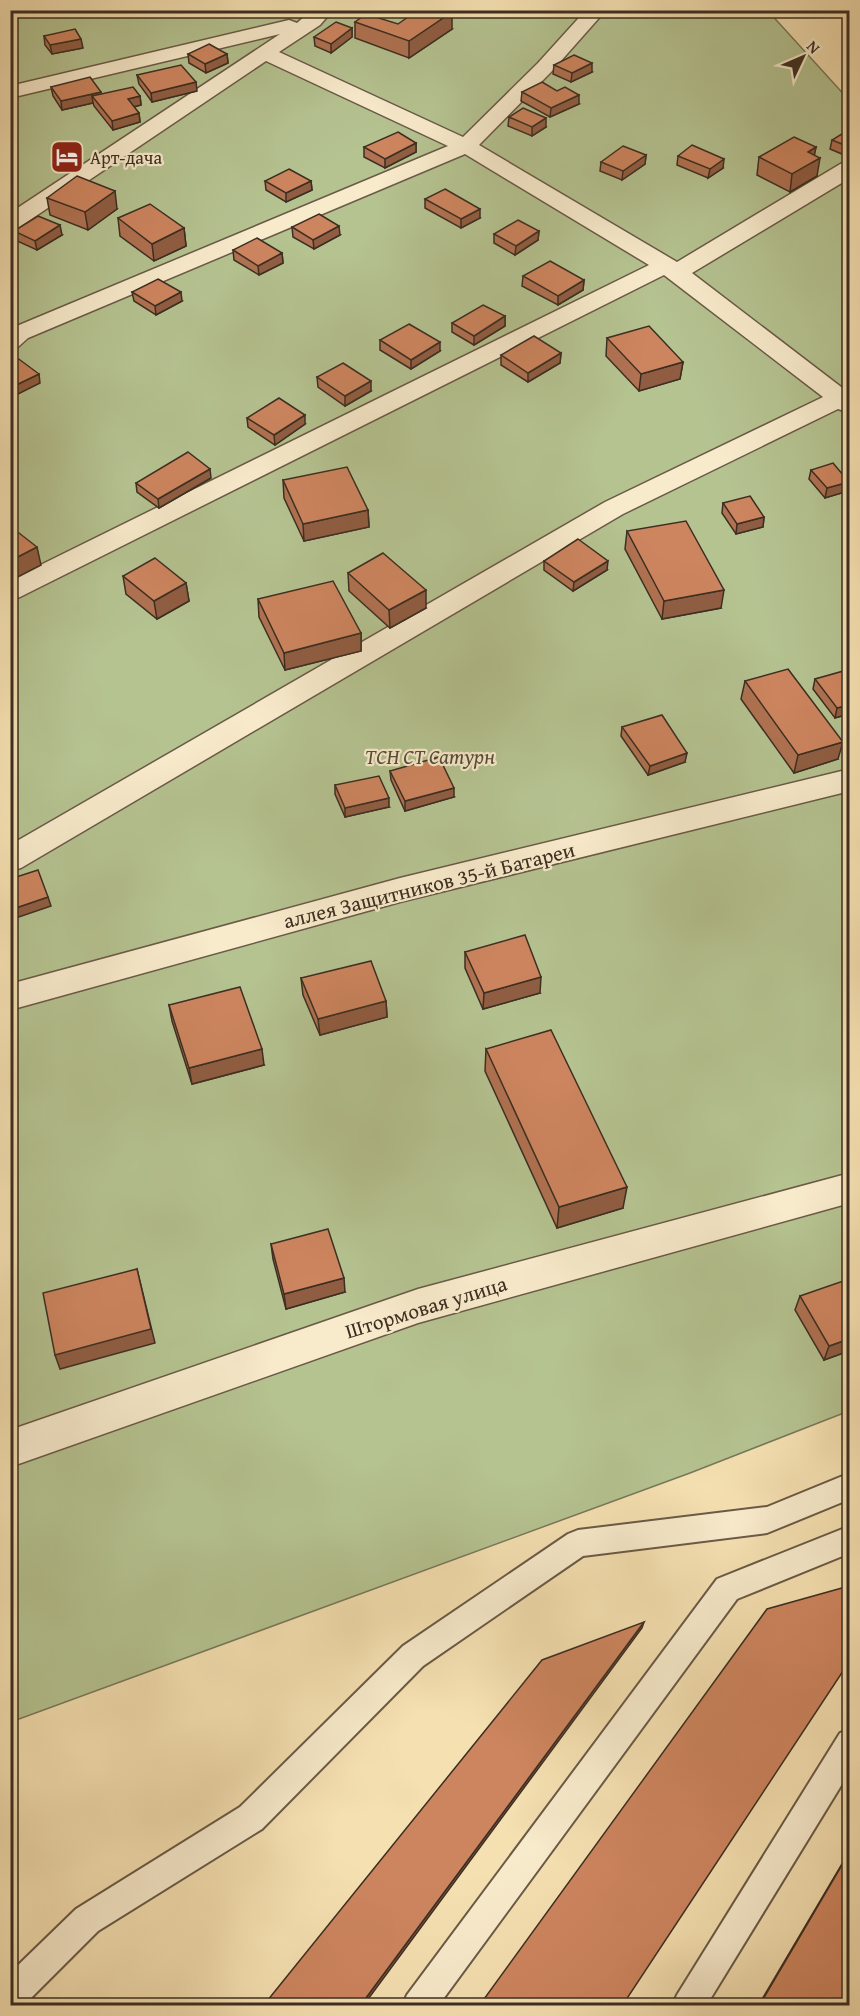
<svg xmlns="http://www.w3.org/2000/svg" width="860" height="2016" viewBox="0 0 860 2016" font-family="'Gentium Book Plus',serif">
  <rect width="100%" height="100%" fill="#f5e0b1"/>
  <filter id="stains"><feTurbulence type="fractalNoise" baseFrequency=".00333" numOctaves="4"/><feColorMatrix values="0 0 0 0 .2 0 0 0 0 .09 0 0 0 0 .02 0 0 0 .5 -.17"/></filter>
  <radialGradient id="worn" r=".72"><stop offset=".6" stop-color="#630" stop-opacity="0"/><stop offset="1" stop-color="#630" stop-opacity=".3"/></radialGradient>
  <polygon fill="#b5c391" stroke="#78785a" stroke-width="1.5" points="11,11 768,11 849,100 849,1411 690,1473 11,1722"/>
  <g fill="none" stroke-linecap="round" stroke-linejoin="round">
    <defs>
      <g id="lane">
        <polygon points="850,1473 850,1499 767,1533 583,1556 423,1666 262,1829 98,1931 23,2006 10,2006 10,1973 76,1909 240,1807 403,1646 568,1534 578,1530 767,1507"/>
        <polygon points="850,1526 850,1553 737,1599 438,2006 402,2006 407,1995 717,1579"/>
        <polygon points="850,1729 850,1771 706,2006 672,2006 677,1995 840,1733"/>
      </g>
      <g id="street">
        <polygon points="312,10 333,10 320,25 279,52 463,137 538,63 586,10 606,10 552,71 479,145 677,262 842,163 850,162 850,178 692,273 849,393 850,413 838,409 623,514 21,868 10,871 10,845 605,502 823,397 664,275 20,597 10,600 10,580 649,265 465,154 28,338 18,347 10,349 12,328 448,146 266,61 18,228 10,230 10,213 280,34 10,98 10,86 289,20 297,23"/>
        <polygon points="850,769 850,791 400,902 10,1010 10,984 400,878"/>
        <polygon points="850,1173 850,1203 418,1323 10,1467 10,1430 418,1289"/>
      </g>
    </defs>
    <use href="#lane" stroke="#6a5a46" stroke-width="4"/>
    <use href="#street" stroke="#6a5a46" stroke-width="3"/>
    <use href="#lane" fill="#f8ebcc" fill-rule="evenodd"/>
    <use href="#street" fill="#f8ebcc" fill-rule="evenodd"/>
  </g>
  <g fill="#b07252" stroke="#3c2e22" stroke-width="1.5">
    <polygon points="355,22 452,29 409,58 355,38"/>
    <polygon points="352,28 352,37 331,53 315,46 314,37"/>
    <polygon points="44,36 83,48 52,54 45,45"/>
    <polygon points="188,54 227,54 228,63 206,73 189,63"/>
    <polygon points="554,65 592,72 571,82 553,74"/>
    <polygon points="137,75 197,91 152,102 139,84"/>
    <polygon points="51,87 101,95 140,96 141,105 134,107 139,113 140,122 113,130 94,106 93,103 62,110 53,96"/>
    <polygon points="522,92 579,104 550,117 521,101"/>
    <polygon points="509,117 546,127 532,136 508,126"/>
    <polygon points="849,135 849,157 830,149 832,140"/>
    <polygon points="416,143 416,152 385,168 364,157 364,147"/>
    <polygon points="816,147 814,155 817,176 790,192 757,175 759,157"/>
    <polygon points="646,155 645,164 622,180 600,171 601,162"/>
    <polygon points="678,156 723,168 708,178 677,165"/>
    <polygon points="265,181 311,181 312,190 286,202 266,190"/>
    <polygon points="47,198 117,209 88,230 50,215"/>
    <polygon points="425,199 480,218 461,228 425,208"/>
    <polygon points="118,218 184,228 186,246 154,261 120,236"/>
    <polygon points="292,227 340,235 314,249 293,237"/>
    <polygon points="14,231 62,235 37,250 15,240"/>
    <polygon points="539,231 538,240 515,255 494,243 494,234"/>
    <polygon points="233,250 282,253 283,263 259,275 234,260"/>
    <polygon points="523,276 584,280 583,290 558,305 522,286"/>
    <polygon points="132,292 182,301 156,315 134,301"/>
    <polygon points="505,316 505,326 474,345 452,332 452,323"/>
    <polygon points="607,338 683,362 680,379 639,391 606,356"/>
    <polygon points="380,340 440,351 411,369 380,350"/>
    <polygon points="561,353 560,363 528,382 501,365 501,355"/>
    <polygon points="317,377 371,391 345,406 318,387"/>
    <polygon points="247,418 305,424 275,445 248,427"/>
    <polygon points="811,470 848,491 825,498 809,479"/>
    <polygon points="211,478 159,508 137,492 136,483"/>
    <polygon points="283,480 368,510 369,527 304,541 284,498"/>
    <polygon points="723,503 764,517 763,527 736,534 722,513"/>
    <polygon points="627,531 721,608 662,619 625,549"/>
    <polygon points="544,561 607,570 573,591 544,570"/>
    <polygon points="348,573 426,608 390,628 349,591"/>
    <polygon points="123,576 186,583 189,601 157,619 126,594"/>
    <polygon points="258,599 361,633 361,651 285,670 259,617"/>
    <polygon points="849,674 849,714 835,718 813,689 815,679"/>
    <polygon points="745,681 838,759 794,773 741,699"/>
    <polygon points="622,727 685,762 648,775 621,736"/>
    <polygon points="390,771 454,797 405,811 391,780"/>
    <polygon points="335,785 389,807 345,817 335,794"/>
    <polygon points="465,952 540,993 483,1009 465,968"/>
    <polygon points="301,978 386,1001 387,1017 320,1035 303,995"/>
    <polygon points="169,1005 264,1065 192,1084 172,1021"/>
    <polygon points="486,1049 623,1208 557,1228 485,1071"/>
    <polygon points="271,1244 345,1292 286,1309 273,1259"/>
    <polygon points="800,1296 849,1351 824,1360 795,1310"/>
    <polygon points="849,1852 849,2006 758,2006"/>
  </g>
  <g fill="#905d42" stroke="#3c2e22" stroke-width="1.5">
    <polygon points="452,12 452,29 409,58 409,41"/>
    <polygon points="352,28 352,37 331,53 331,44"/>
    <polygon points="81,39 83,48 52,54 50,45"/>
    <polygon points="227,54 228,63 206,73 205,64"/>
    <polygon points="592,63 592,72 571,82 572,73"/>
    <polygon points="196,82 197,91 152,102 151,93"/>
    <polygon points="101,92 102,101 92,96 93,103 62,110 61,101"/>
    <polygon points="579,95 579,104 550,117 551,108"/>
    <polygon points="140,96 141,105 129,108 128,99"/>
    <polygon points="139,113 140,122 113,130 112,121"/>
    <polygon points="546,118 546,127 532,136 532,127"/>
    <polygon points="416,143 416,152 385,168 385,159"/>
    <polygon points="816,147 813,162 820,158 817,176 790,192 792,174 808,152"/>
    <polygon points="646,155 645,164 622,180 623,171"/>
    <polygon points="724,159 723,168 708,178 710,169"/>
    <polygon points="311,181 312,190 286,202 286,193"/>
    <polygon points="115,191 117,209 88,230 85,212"/>
    <polygon points="480,209 480,218 461,228 461,219"/>
    <polygon points="60,225 62,235 37,250 35,241"/>
    <polygon points="339,226 340,235 314,249 313,240"/>
    <polygon points="184,228 186,246 154,261 152,244"/>
    <polygon points="539,231 538,240 515,255 516,246"/>
    <polygon points="282,253 283,263 259,275 258,266"/>
    <polygon points="584,280 583,290 558,305 558,296"/>
    <polygon points="181,292 182,301 156,315 155,306"/>
    <polygon points="505,316 505,326 474,345 474,336"/>
    <polygon points="440,342 440,351 411,369 411,360"/>
    <polygon points="561,353 560,363 528,382 528,373"/>
    <polygon points="683,362 680,379 639,391 641,374"/>
    <polygon points="39,374 40,383 10,398 10,388"/>
    <polygon points="371,381 371,391 345,406 345,396"/>
    <polygon points="305,415 305,424 275,445 274,435"/>
    <polygon points="210,469 211,478 159,508 158,499"/>
    <polygon points="849,482 848,491 825,498 827,488"/>
    <polygon points="368,510 369,527 304,541 303,524"/>
    <polygon points="764,517 763,527 736,534 737,524"/>
    <polygon points="37,547 41,565 10,581 10,561"/>
    <polygon points="608,561 607,570 573,591 574,582"/>
    <polygon points="186,583 189,601 157,619 154,601"/>
    <polygon points="426,590 426,608 390,628 389,610"/>
    <polygon points="724,590 721,608 662,619 664,601"/>
    <polygon points="361,633 361,651 285,670 284,653"/>
    <polygon points="849,705 849,714 835,718 837,708"/>
    <polygon points="843,742 838,759 794,773 798,755"/>
    <polygon points="687,753 685,762 648,775 650,766"/>
    <polygon points="454,788 454,797 405,811 405,801"/>
    <polygon points="389,798 389,807 345,817 345,808"/>
    <polygon points="48,897 51,906 10,920 10,910"/>
    <polygon points="541,977 540,993 483,1009 484,993"/>
    <polygon points="386,1001 387,1017 320,1035 318,1019"/>
    <polygon points="262,1049 264,1065 192,1084 189,1068"/>
    <polygon points="627,1187 623,1208 557,1228 559,1207"/>
    <polygon points="137,1269 155,1343 60,1369 55,1355"/>
    <polygon points="344,1278 345,1292 286,1309 284,1294"/>
    <polygon points="849,1339 849,1351 824,1360 829,1346"/>
    <polygon points="644,1622 642,1628 363,2006 360,2006"/>
  </g>
  <g fill="#cd855f" stroke="#3c2e22" stroke-width="1.5">
    <polygon points="418,10 447,10 452,12 409,41 355,22 366,14 398,24"/>
    <polygon points="336,22 352,28 331,44 314,37"/>
    <polygon points="75,29 81,39 50,45 44,36"/>
    <polygon points="209,44 227,54 205,64 188,54"/>
    <polygon points="574,55 592,63 572,73 554,65"/>
    <polygon points="181,65 196,82 151,93 137,75"/>
    <polygon points="90,77 101,92 61,101 51,87"/>
    <polygon points="542,82 557,91 565,87 579,95 551,108 522,92"/>
    <polygon points="133,87 140,96 128,99 139,113 112,121 92,96"/>
    <polygon points="523,108 546,118 532,127 509,117"/>
    <polygon points="398,132 416,143 385,159 364,147"/>
    <polygon points="845,132 849,135 849,147 832,140"/>
    <polygon points="794,137 816,147 808,152 820,158 792,174 759,157"/>
    <polygon points="692,145 724,159 710,169 678,156"/>
    <polygon points="623,146 646,155 623,171 601,162"/>
    <polygon points="289,169 311,181 286,193 265,181"/>
    <polygon points="77,176 115,191 85,212 47,198"/>
    <polygon points="445,189 480,209 461,219 425,199"/>
    <polygon points="150,204 184,228 152,244 118,218"/>
    <polygon points="319,214 339,226 313,240 292,227"/>
    <polygon points="38,216 60,225 35,241 14,231"/>
    <polygon points="518,220 539,231 516,246 494,234"/>
    <polygon points="257,238 282,253 258,266 233,250"/>
    <polygon points="550,261 584,280 558,296 523,276"/>
    <polygon points="158,279 181,292 155,306 132,292"/>
    <polygon points="483,305 505,316 474,336 452,323"/>
    <polygon points="409,324 440,342 411,360 380,340"/>
    <polygon points="649,326 683,362 641,374 607,338"/>
    <polygon points="534,336 561,353 528,373 501,355"/>
    <polygon points="12,354 39,374 10,388 10,355"/>
    <polygon points="343,363 371,381 345,396 317,377"/>
    <polygon points="279,398 305,415 274,435 247,418"/>
    <polygon points="188,452 210,469 158,499 136,483"/>
    <polygon points="833,463 849,482 827,488 811,470"/>
    <polygon points="347,467 368,510 303,524 283,480"/>
    <polygon points="750,496 764,517 737,524 723,503"/>
    <polygon points="686,521 724,590 664,601 627,531"/>
    <polygon points="10,526 37,547 10,561"/>
    <polygon points="578,539 608,561 574,582 544,561"/>
    <polygon points="383,553 426,590 389,610 348,573"/>
    <polygon points="155,558 186,583 154,601 123,576"/>
    <polygon points="333,581 361,633 284,653 258,599"/>
    <polygon points="788,669 843,742 798,755 745,681"/>
    <polygon points="847,670 849,674 849,705 837,708 815,679"/>
    <polygon points="662,715 687,753 650,766 622,727"/>
    <polygon points="439,757 454,788 405,801 390,771"/>
    <polygon points="379,776 389,798 345,808 335,785"/>
    <polygon points="38,870 48,897 10,910 10,879"/>
    <polygon points="525,935 541,977 484,993 465,952"/>
    <polygon points="371,961 386,1001 318,1019 301,978"/>
    <polygon points="240,987 262,1049 189,1068 169,1005"/>
    <polygon points="551,1030 627,1187 559,1207 486,1049"/>
    <polygon points="328,1229 344,1278 284,1294 271,1244"/>
    <polygon points="137,1269 151,1329 55,1355 43,1293"/>
    <polygon points="849,1279 849,1339 829,1346 800,1296"/>
    <polygon points="849,1586 849,1662 622,2006 479,2006 767,1609"/>
    <polygon points="644,1622 360,2006 263,2006 542,1660"/>
    <polygon points="849,1853 849,2006 759,2006"/>
  </g>
  <defs>
    <symbol id="hotel-square" viewBox="-11 -11 22 22"><rect x="-9" y="-9" width="18" height="18" rx="4" fill="#8f2418" stroke="#f8ebcc"/><path d="M-6-4.5h1.5V1H6V5H4.5V3h-9V5H-6ZM-4 0a1.8 1.8 0 1 1 3.6 0ZM.5 0V-2.5h3Q6-2.5 6 0Z" fill="#fff"/></symbol>
  </defs>
  <g fill-rule="evenodd">
    <use href="#hotel-square" x="48" y="138" width="38" height="38"/>
  </g>
  <g text-anchor="middle" dominant-baseline="central" stroke-width="4.5" stroke-linejoin="round" paint-order="stroke">
    <g font-size="18" fill="#3c2e22" stroke="#f8ebcc" text-anchor="start">
      <text x="90" y="157">Арт-дача</text>
    </g>
    <g font-size="21" font-style="italic" fill="#544c38" stroke="#f8ebcc">
      <text x="430" y="756">ТСН СТ Сатурн</text>
    </g>
    <g font-size="21" fill="#3c2e22" stroke="#f8ebcc">
      <text transform="translate(429 885) rotate(-14)">аллея Защитников 35-й Батареи</text>
      <text transform="translate(426 1307) rotate(-17)">Штормовая улица</text>
    </g>
  </g>
  <rect width="860" height="2016" fill="none" stroke="#f5e0b1" stroke-width="36"/>
  <rect x="12" y="12" width="836" height="1992" fill="none" stroke="#3c2e22" stroke-width="3"/>
  <rect x="18" y="18" width="824" height="1980" fill="none" stroke="#3c2e22" stroke-width="1.5"/>
  <g transform="translate(803 57) rotate(46)" stroke="#f8ebcc" stroke-width="4.5" paint-order="stroke">
  <path d="M0-4.5L10 22L0 15L-10 22Z" fill="#3c2e22"/>
  <text y="-9" font-size="16" font-weight="bold" text-anchor="middle" fill="#3c2e22">N</text>
  </g>
  <rect width="100%" height="100%" filter="url(#stains)"/>
  <rect width="100%" height="100%" fill="url(#worn)"/>
</svg>
